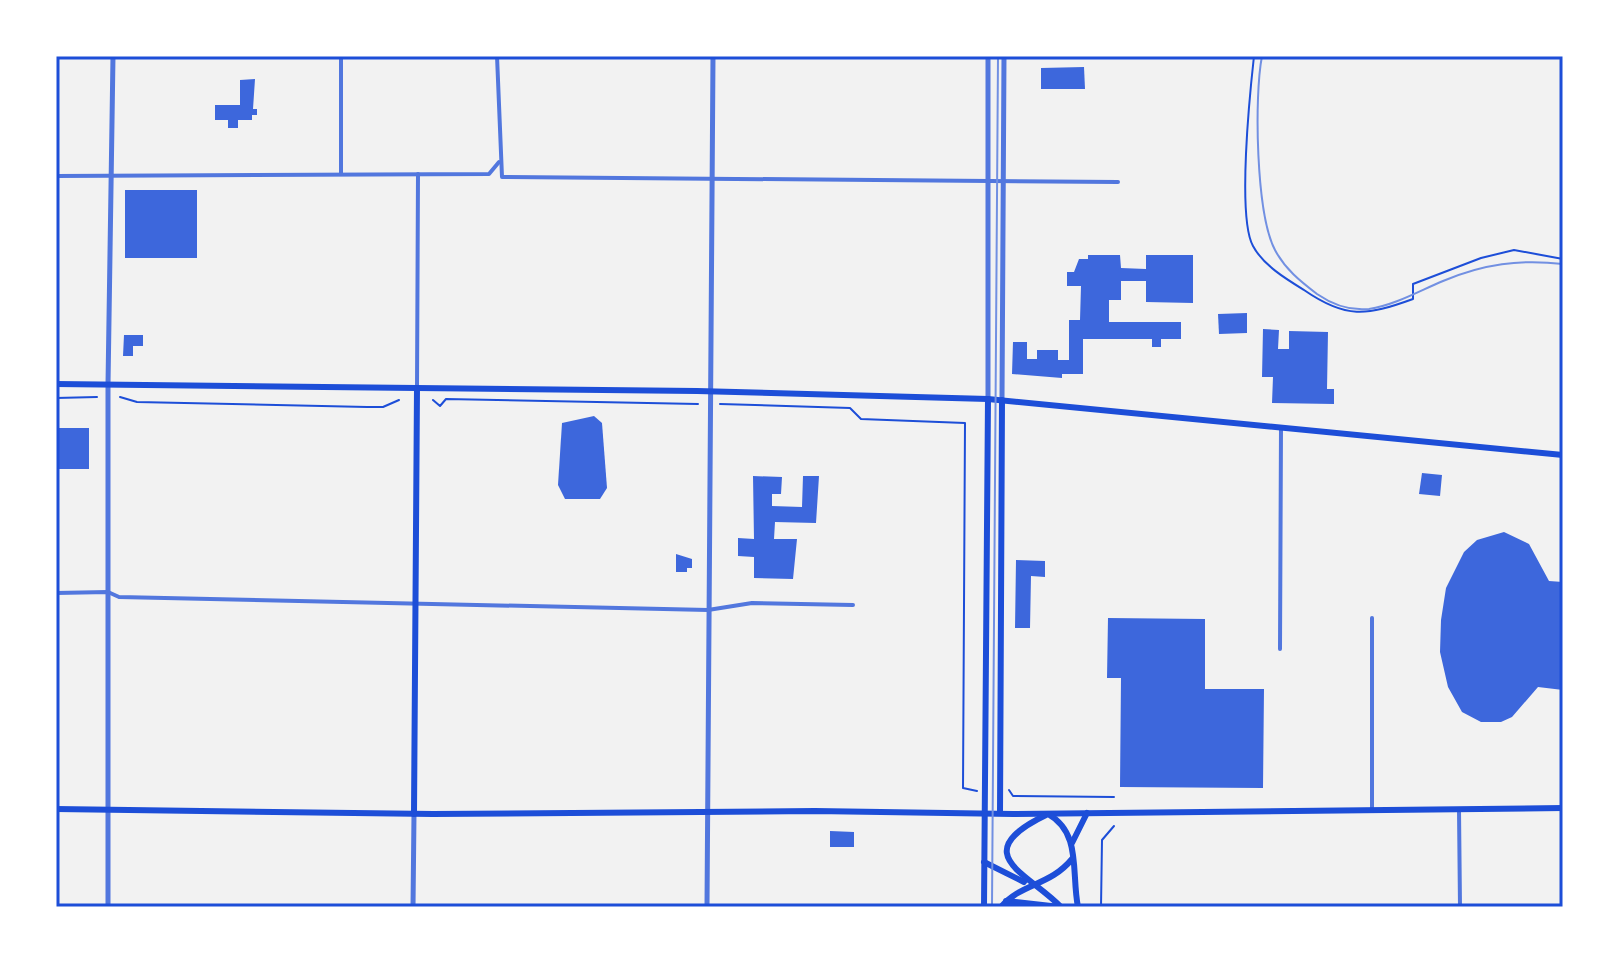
<svg xmlns="http://www.w3.org/2000/svg" width="1619" height="963" viewBox="0 0 1619 963" font-family="'Fira Sans Condensed',sans-serif">
  <rect width="100%" height="100%" fill="#f2f2f2"/>
  <g fill="#3d67dc">
    <polygon points="1084,67 1085,89 1041,89 1041,68"/>
    <polygon points="255,79 253,109 257,109 257,115 252,115 252,120 238,120 238,128 228,128 228,120 215,120 215,105 240,105 240,80"/>
    <rect x="125" y="190" width="72" height="68"/>
    <polygon points="1088,255 1120,255 1121,268 1146,269 1146,255 1193,255 1193,303 1146,302 1146,281 1121,281 1121,300 1109,300 1109,322 1181,322 1181,339 1161,339 1161,347 1152,347 1152,339 1083,339 1083,374 1062,374 1062,378 1012,374 1013,342 1027,342 1027,359 1037,359 1037,350 1058,350 1058,360 1069,360 1069,320 1080,320 1081,286 1067,286 1067,272 1074,272 1079,259 1088,259"/>
    <polygon points="1247,313 1247,333 1219,334 1218,314"/>
    <polygon points="1263,329 1279,330 1278,349 1289,349 1289,331 1328,332 1327,389 1334,389 1334,404 1272,403 1273,377 1262,377"/>
    <polygon points="124,335 143,335 143,346 133,346 133,356 123,356"/>
    <polygon points="594,416 602,423 607,488 600,499 565,499 558,485 562,423"/>
    <rect x="56" y="428" width="33" height="41"/>
    <polygon points="1422,473 1442,475 1440,496 1419,494"/>
    <polygon points="753,476 782,477 781,494 772,494 772,506 802,507 803,476 819,476 816,523 775,522 774,539 797,539 793,579 754,578 754,557 738,556 738,538 754,539"/>
    <polygon points="1504,532 1529,544 1549,581 1563,582 1563,690 1538,687 1512,717 1501,722 1481,722 1462,712 1448,687 1440,652 1441,620 1446,588 1464,552 1477,540"/>
    <polygon points="676,554 692,559 692,568 687,568 687,572 676,572"/>
    <polygon points="1016,560 1045,561 1045,577 1031,576 1030,628 1015,628"/>
    <polygon points="1108,618 1205,619 1205,689 1264,689 1263,788 1120,787 1121,678 1107,678"/>
    <polygon points="830,831 854,832 854,847 830,847"/>
  </g>
  <g fill="none" stroke-linecap="round" stroke-linejoin="round">
    <g stroke="#1d4ed8" stroke-width="2">
      <path d="M1254 56C1250 92 1237 217 1253 246 1263 265 1286 279 1304 290 1346 319 1366 316 1413 299V284L1481 258 1514 250 1563 259"/>
      <polyline points="120,397 137,402 367,407 383,407 399,400"/>
      <polyline points="56,398 97,397"/>
      <polyline points="433,400 440,406 446,399 698,404"/>
      <polyline points="720,404 850,408 861,419 965,423 963,788 977,791"/>
      <polyline points="1009,790 1013,796 1114,797"/>
      <polyline points="1101,907 1102,840 1114,826"/>
    </g>
    <g stroke="#5277de" stroke-width="4">
      <polyline points="341,56 341,173"/>
      <polyline points="497,56 502,177 1118,182"/>
      <polyline points="56,176 489,174 499,162"/>
      <polyline points="417,388 418,174"/>
      <polyline points="56,593 108,592 119,597 708,610 752,603 853,605"/>
      <polyline points="1372,618 1372,811"/>
      <polyline points="1280,649 1281,427"/>
      <polyline points="1459,810 1460,907"/>
    </g>
    <g stroke="#5277de" stroke-width="5">
      <polyline points="988,399 988,56"/>
      <polyline points="1002,400 1004,56"/>
      <polyline points="108,907 108,385 113,56"/>
      <polyline points="413,907 414,814"/>
      <polyline points="707,907 713,56"/>
    </g>
    <g stroke="#1d4ed8" stroke-width="6">
      <polyline points="56,384 697,391 988,399 1563,455"/>
      <polyline points="56,809 433,814 815,811 1013,814 1563,808"/>
      <polyline points="1000,813 1002,400"/>
      <polyline points="414,814 417,388"/>
      <polyline points="1072,843 1087,813"/>
      <polyline points="984,862 1024,882"/>
      <polyline points="1006,901 1060,907"/>
      <polyline points="984,907 988,399"/>
      <path d="M1001 907C1021 883 1050 886 1072 859"/>
      <path d="M1061 907C1029 873 964 854 1048 814 1082 833 1071 873 1078 907"/>
    </g>
    <polyline stroke="#7290e2" stroke-width="2" points="992,907 998,56"/>
    <path stroke="#7290e2" stroke-width="2" d="M1262 56C1254 97 1256 214 1275 250 1285 269 1300 281 1317 294 1333 305 1350 311 1369 309 1395 305 1419 291 1443 281 1483 264 1520 259 1563 264"/>
  </g>
  <rect width="1619" height="963" fill="none" stroke="#ffffff" stroke-width="116"/>
  <rect x="58" y="58" width="1503" height="847" fill="none" stroke="#1d4ed8" stroke-width="3"/>
</svg>
